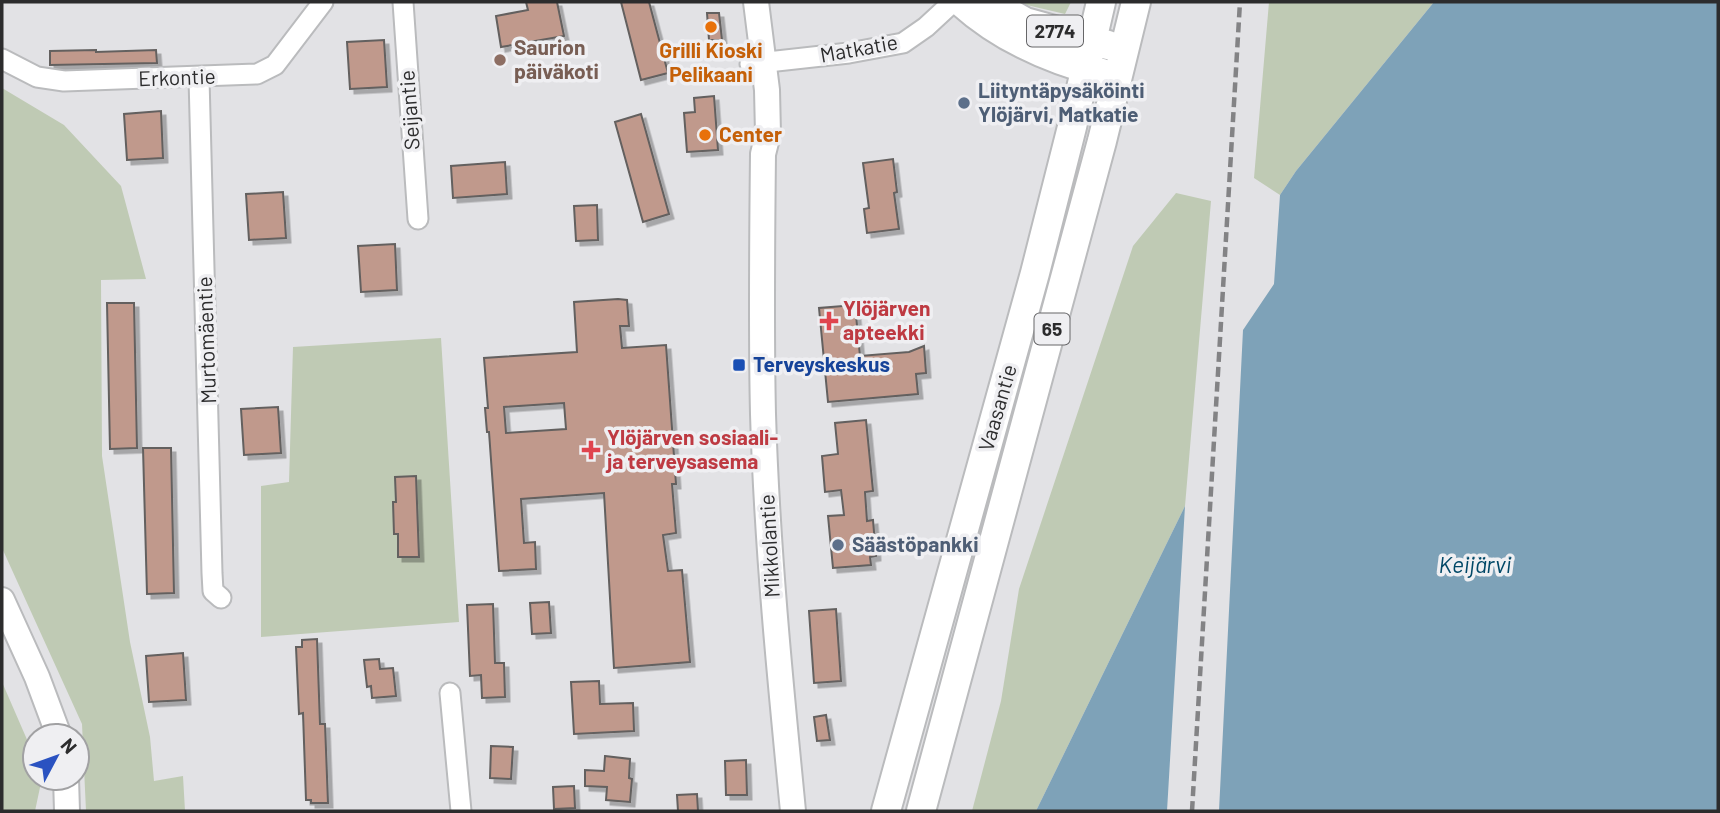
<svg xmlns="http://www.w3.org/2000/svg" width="1720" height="813" viewBox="0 0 1720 813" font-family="Barlow,sans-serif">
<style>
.green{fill:#bfcab4}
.water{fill:#7ea2b8}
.building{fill:#c0998c;stroke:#63605f;stroke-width:2;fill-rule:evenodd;filter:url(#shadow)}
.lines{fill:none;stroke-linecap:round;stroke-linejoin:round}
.minor-casing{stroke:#babbbd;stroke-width:23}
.major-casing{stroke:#babbbd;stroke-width:28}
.highway-casing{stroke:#babbbd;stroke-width:32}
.minor{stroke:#fff;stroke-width:19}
.major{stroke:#fff;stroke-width:24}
.highway{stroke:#fff;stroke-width:28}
.rail{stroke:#838385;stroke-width:4.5;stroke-dasharray:10 5;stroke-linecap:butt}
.food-dot{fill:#e8710a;stroke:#efeff2;stroke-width:2.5}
.education-dot{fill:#8d6e63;stroke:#efeff2;stroke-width:2.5}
.service-dot{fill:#5c6f8a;stroke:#efeff2;stroke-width:2.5}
.health-dot{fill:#e0444e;stroke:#efeff2;stroke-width:2.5}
.transit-dot{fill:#1a4fb4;stroke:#efeff2;stroke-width:2.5}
.labels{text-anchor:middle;stroke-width:7;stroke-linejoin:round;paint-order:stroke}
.shield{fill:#efeff2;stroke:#666668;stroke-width:2}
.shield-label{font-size:19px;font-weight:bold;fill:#2c2c2d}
.education-label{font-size:21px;font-weight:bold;fill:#785e54;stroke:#efeff2;text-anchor:start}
.street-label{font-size:21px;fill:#2c2c2d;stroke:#efeff2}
.food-label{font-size:21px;font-weight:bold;fill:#c56008;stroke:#efeff2}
.service-label{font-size:21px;font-weight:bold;fill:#4e5e75;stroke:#efeff2;text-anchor:start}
.health-label{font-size:21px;font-weight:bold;fill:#be3a42;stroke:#efeff2;text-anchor:start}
.transit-label{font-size:21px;font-weight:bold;fill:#164399;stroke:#efeff2;text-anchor:start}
.water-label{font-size:23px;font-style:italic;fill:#014867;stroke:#efeff2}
</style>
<defs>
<filter id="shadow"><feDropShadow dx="4.5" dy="4.5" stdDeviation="0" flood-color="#0004"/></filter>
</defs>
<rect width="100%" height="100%" fill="#e2e2e5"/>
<path class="green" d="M1014 2H1071L1065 14Z
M1269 2H1434L1296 171 1280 195 1254 178Z
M2 88 64 125 121 186 146 279 101 280 102 456 130 642 150 737 154 781 183 776 185 811H86L82 724 2 548Z
M1176 193 1211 201 1185 506 1036 811H972L1001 701 1019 589 1133 246Z
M441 338 459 622 261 637V486L289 482 293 347Z
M2 682 35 758V778H42L35 811H2Z"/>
<path class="water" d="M1434 2H1718V811H1219L1243 330 1274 284 1280 195 1296 171Z
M1185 506 1167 811H1036Z"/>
<path class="building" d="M526 2H557L564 36 501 47 496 16 528 10Z
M621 2H649L668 73 641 80Z
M707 13H719L722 40H709Z
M384 40 387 87 350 89 347 42Z
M96 50V52L156 50 157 63 50 65V51Z
M714 96 718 150 687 152 684 113 695 112 694 98Z
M161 111 163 158 127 160 124 114Z
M641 114 669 214 643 222 615 122Z
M893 159 897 192 894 193 899 229 867 233 864 209 869 208 863 163Z
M505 162 507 194 453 198 451 166Z
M283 192 286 238 249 240 246 194Z
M597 205 598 240 576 241 574 206Z
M395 244 397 290 361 292 358 246Z
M618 299 627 300 629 326H620L622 348 666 345 676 484H672L676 533 663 535 668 571 682 570 690 662 614 668 604 493 521 499 524 543 535 542 536 569 499 571 489 432H487L485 408H488L484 358 577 352 574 302ZM564 403 566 429 506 433 504 407Z
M107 303H134L137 448 110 449Z
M855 305 860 356 909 352 924 346 926 373 916 374 918 394 828 402 819 308Z
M278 407 281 453 244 455 241 409Z
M866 420 873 491 865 492 867 521 873 520 876 556 870 557 871 565 833 568 828 516 844 515 841 490 825 492 822 456 838 454 835 423Z
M143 448H171L174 593 147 594Z
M416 476 419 557H398V534H394L393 502H396L395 477Z
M549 602 551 633 532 634 530 603Z
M493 604 495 663H504L505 697 482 698 481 675 470 676 467 605Z
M836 609 841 681 814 683 809 611Z
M317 639 320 724H325L328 803H311V800H306L303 713 299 714 296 647H302V640Z
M183 653 186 700 149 702 146 656Z
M379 659 380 669 393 668 396 696 372 698 371 686 367 687 364 660Z
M599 681 600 704 633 703 634 731 574 734 571 682Z
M826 715 830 740 817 741 814 717Z
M491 746 513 747 511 779 490 778Z
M605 756 630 759 629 778 632 779 630 802 606 800 607 787 585 786V770L604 771Z
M746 760 747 795H726L725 761Z
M574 786 575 808 554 809 553 787Z
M697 794 698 811H678L677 795Z"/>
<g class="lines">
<g class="minor-casing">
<path id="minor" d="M403 2 418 219
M2 59 37 77 64 81 257 74 275 65 323 2
M750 64 849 53 903 43 926 27 953 2
M199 78 212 573 213 591 221 598
M450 693 461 811"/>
</g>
<g class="major-casing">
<path id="major" d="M756 2 767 90 768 134 763 154C762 241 761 328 763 414 767 547 780 679 793 811
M2 600 37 677 59 736
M66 778 67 811"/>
</g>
<g class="highway-casing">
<path id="highway" d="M961 2C1000 37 1051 60 1102 73
M990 2 1025 22 1108 45
M886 811 1035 273 1072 127 1101 2
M921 811 1102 141 1136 2"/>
</g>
<use href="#minor" class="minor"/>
<use href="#major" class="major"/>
<use href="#highway" class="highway"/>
<path class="rail" d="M1192 811 1240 2"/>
</g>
<g class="food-dot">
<circle cx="711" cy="27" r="7"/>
<circle cx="705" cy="135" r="7"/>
</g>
<circle class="education-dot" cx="500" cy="60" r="7"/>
<g class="service-dot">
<circle cx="964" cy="103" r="7"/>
<circle cx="838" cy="545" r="7"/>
</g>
<g class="health-dot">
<path d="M825.5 310.5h7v7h7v7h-7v7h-7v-7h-7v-7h7z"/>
<path d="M587.5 439.5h7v7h7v7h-7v7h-7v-7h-7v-7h7z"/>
</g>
<rect class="transit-dot" x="732" y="358" width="14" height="14" rx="3.5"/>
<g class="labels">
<g class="shield">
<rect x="1027" y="15.5" width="56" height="31" rx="5"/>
<rect x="1034.5" y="313.5" width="35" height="31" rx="5"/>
</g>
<g class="shield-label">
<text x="1055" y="38">2774</text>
<text x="1052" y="336">65</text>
</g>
<g class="education-label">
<text x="514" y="55">Saurion<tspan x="514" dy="24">päiväkoti</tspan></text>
</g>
<g class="street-label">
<text transform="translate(859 49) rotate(-10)" y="7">Matkatie</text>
<text transform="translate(177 78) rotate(-2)" y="7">Erkontie</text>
<text transform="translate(410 110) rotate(-94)" y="7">Seijantie</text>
<text transform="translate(207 340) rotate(-92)" y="7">Murtomäentie</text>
<text transform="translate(998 408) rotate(-74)" y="7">Vaasantie</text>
<text transform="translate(770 546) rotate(-93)" y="7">Mikkolantie</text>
</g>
<g class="food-label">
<text x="711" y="58">Grilli Kioski<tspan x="711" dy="24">Pelikaani</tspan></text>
<text x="719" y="142" text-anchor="start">Center</text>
</g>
<g class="service-label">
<text x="978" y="98">Liityntäpysäköinti<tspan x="978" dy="24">Ylöjärvi, Matkatie</tspan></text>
<text x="852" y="552">Säästöpankki</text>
</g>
<g class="health-label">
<text x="843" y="316">Ylöjärven<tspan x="843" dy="24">apteekki</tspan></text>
<text x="607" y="445">Ylöjärven sosiaali-<tspan x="607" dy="24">ja terveysasema</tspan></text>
</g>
<g class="transit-label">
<text x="753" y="372">Terveyskeskus</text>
</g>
<g class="water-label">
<text x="1475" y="573">Keijärvi</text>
</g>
</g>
<rect width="1720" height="813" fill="none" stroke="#2c2c2d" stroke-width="7"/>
<g transform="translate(56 757) rotate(49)"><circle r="33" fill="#efeff2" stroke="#a1a1a3" stroke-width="2"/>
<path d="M0-5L12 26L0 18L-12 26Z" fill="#2a52c1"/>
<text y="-10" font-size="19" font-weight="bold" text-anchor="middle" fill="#2c2c2d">N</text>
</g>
</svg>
